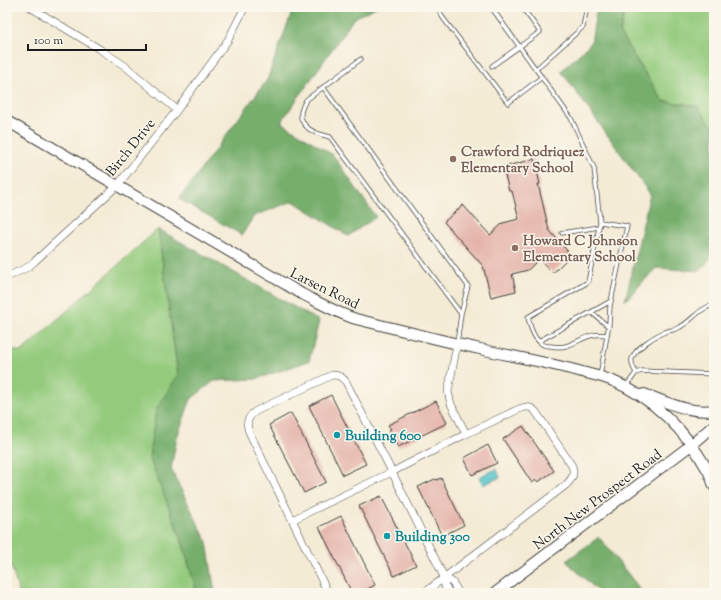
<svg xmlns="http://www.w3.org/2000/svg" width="721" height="600" viewBox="0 0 721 600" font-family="'Sorts Mill Goudy',serif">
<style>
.green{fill:#93ca7c;stroke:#58734c}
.forest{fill:#76ae6c;stroke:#496544}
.water{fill:#55c3c9;stroke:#387072}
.building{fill:#e4b2a9}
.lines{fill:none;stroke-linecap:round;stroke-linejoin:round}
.lane-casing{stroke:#3c3b38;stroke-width:5}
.street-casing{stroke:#3c3b38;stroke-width:8}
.secondary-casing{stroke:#3c3b38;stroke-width:12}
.lane{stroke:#fff;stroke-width:3.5}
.street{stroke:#fff;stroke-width:7}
.secondary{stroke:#fff;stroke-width:10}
.education-dot{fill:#8d6e63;stroke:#fbf7ec;stroke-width:1.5}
.culture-dot{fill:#0f9aa8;stroke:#fbf7ec;stroke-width:1.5}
.labels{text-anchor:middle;stroke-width:3;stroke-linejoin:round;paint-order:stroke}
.street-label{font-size:14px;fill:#1c1c1c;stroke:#fbf7ec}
.education-label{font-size:14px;font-weight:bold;fill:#785e54;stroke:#fbf7ec;text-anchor:start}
.culture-label{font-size:14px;font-weight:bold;fill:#0d838f;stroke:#fbf7ec;text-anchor:start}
</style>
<rect width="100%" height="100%" fill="#fbf7ec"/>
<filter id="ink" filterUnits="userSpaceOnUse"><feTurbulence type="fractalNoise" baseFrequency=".025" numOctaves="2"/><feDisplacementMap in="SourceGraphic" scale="8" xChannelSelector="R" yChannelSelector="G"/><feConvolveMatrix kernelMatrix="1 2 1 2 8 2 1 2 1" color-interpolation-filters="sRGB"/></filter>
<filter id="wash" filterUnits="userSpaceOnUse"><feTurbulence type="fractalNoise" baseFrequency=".012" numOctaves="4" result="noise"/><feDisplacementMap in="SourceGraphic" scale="16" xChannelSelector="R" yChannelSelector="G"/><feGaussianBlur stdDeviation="0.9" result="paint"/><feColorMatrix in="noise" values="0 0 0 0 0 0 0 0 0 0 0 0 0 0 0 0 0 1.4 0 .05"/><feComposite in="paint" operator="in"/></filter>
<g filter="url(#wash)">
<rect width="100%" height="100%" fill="#f4ebd5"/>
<path class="green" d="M625 7H714V129L697 106 663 101 620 34Z
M158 229 178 375 156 410 168 505 182 541 197 593H19L7 552V348L21 352Z"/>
<path class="forest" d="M317 7H376L354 18 281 122 333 155 376 217 348 236 293 201 254 216 242 235 179 199 267 80 293 9Z
M597 7H625L620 34 663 101 697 106 714 129V253L700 271 656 268 625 301 650 194 561 71 591 43Z
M158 229 319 321 309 361 256 379 214 381 191 399 177 437 171 469 207 542 215 593H197L182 541 149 457 156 410 178 375Z
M599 537 643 593H600L566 561Z"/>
<path class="water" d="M496 469 500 477 483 485 479 477Z"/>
<g id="blocks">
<path class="building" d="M534 159 540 184H538L549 230 571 255 553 273 539 259 528 270 512 274 516 291 491 297 483 266 444 222 463 205 490 235 503 223 519 219 512 191H509L503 167Z
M331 395 366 464 343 475 309 406Z
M436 401 447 423 398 447 389 430 391 429 388 425Z
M291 413 326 482 304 493 269 425Z
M523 426 554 471 538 482 536 480 532 483 503 439Z
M488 445 497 463 472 475 464 458Z
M441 478 464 525 442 536 418 487 435 479 436 480Z
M381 496 416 565 394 576 359 506Z
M341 516 375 585 360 593H352L319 527Z"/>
</g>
</g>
<g filter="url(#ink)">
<use href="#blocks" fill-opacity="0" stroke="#3c3b38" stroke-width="1"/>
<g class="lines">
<g class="lane-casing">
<path id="lane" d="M443 7 439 10 443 18 508 103 542 77
M491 7 571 118 594 168 600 222
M361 59 306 100 303 106 301 112V118L304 124 309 129 316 133 330 137 461 314 457 343
M492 66 540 32 522 7
M536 69 583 27 587 7
M323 87 468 286 461 314
M562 233 599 227
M591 312 609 327
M539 341 611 301
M636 373C634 369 631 364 632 359 634 349 656 335 665 332 670 330 676 330 680 327 692 321 700 307 714 305
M600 376 609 324 610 306 627 226 600 222 588 282 528 317C530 327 534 339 542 344 544 346 548 346 551 346 556 347 562 347 566 346 581 341 590 332 607 335
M626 386 636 373 642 371 714 374"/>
</g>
<g class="street-casing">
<path id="street" d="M30 7 101 50 125 66 177 110
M7 277 28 267 35 261 117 186 177 110 228 40 245 7
M457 344 448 392 451 404 466 434
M292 520 392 472 444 577 445 587 450 593
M444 577 452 582 459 593
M328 593 250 434C245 424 247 417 256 411L332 375C339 375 342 377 346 382L392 472 466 434 519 409C526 406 531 406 536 412L572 466C575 474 572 479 566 485L424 593"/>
</g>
<g class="secondary-casing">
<path id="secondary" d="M7 121 302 294C320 303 337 313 356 319 397 329 438 340 480 349 512 356 544 362 575 370 588 374 601 376 613 381 653 398 686 431 707 469 710 474 712 480 714 486
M644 394C667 402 689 414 714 410
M495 593 691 445 714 425"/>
</g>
<use href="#lane" class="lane"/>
<use href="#street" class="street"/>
<use href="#secondary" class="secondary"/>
</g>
</g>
<g class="education-dot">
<circle cx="453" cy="159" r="4"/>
<circle cx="515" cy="248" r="4"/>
</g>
<g class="culture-dot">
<circle cx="337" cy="435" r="4"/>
<circle cx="387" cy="536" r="4"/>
</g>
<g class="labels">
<g class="street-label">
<text transform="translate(130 147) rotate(-51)" y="5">Birch Drive</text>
<text transform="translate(325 288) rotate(26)" y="5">Larsen Road</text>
<text transform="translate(597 499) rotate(-37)" y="5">North New Prospect Road</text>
</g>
<g class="education-label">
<text x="461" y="156">Crawford Rodriquez<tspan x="461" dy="16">Elementary School</tspan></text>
<text x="523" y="245">Howard C Johnson<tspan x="523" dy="16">Elementary School</tspan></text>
</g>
<g class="culture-label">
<text x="345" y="440">Building 600</text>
<text x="395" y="541">Building 300</text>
</g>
</g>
<rect width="721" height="600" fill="none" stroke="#fbf7ec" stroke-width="24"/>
<path d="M28 44v6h118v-6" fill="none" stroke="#1c1c1c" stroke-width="2"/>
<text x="34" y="44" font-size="12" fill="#1c1c1c" stroke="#fbf7ec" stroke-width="3" paint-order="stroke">100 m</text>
</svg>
